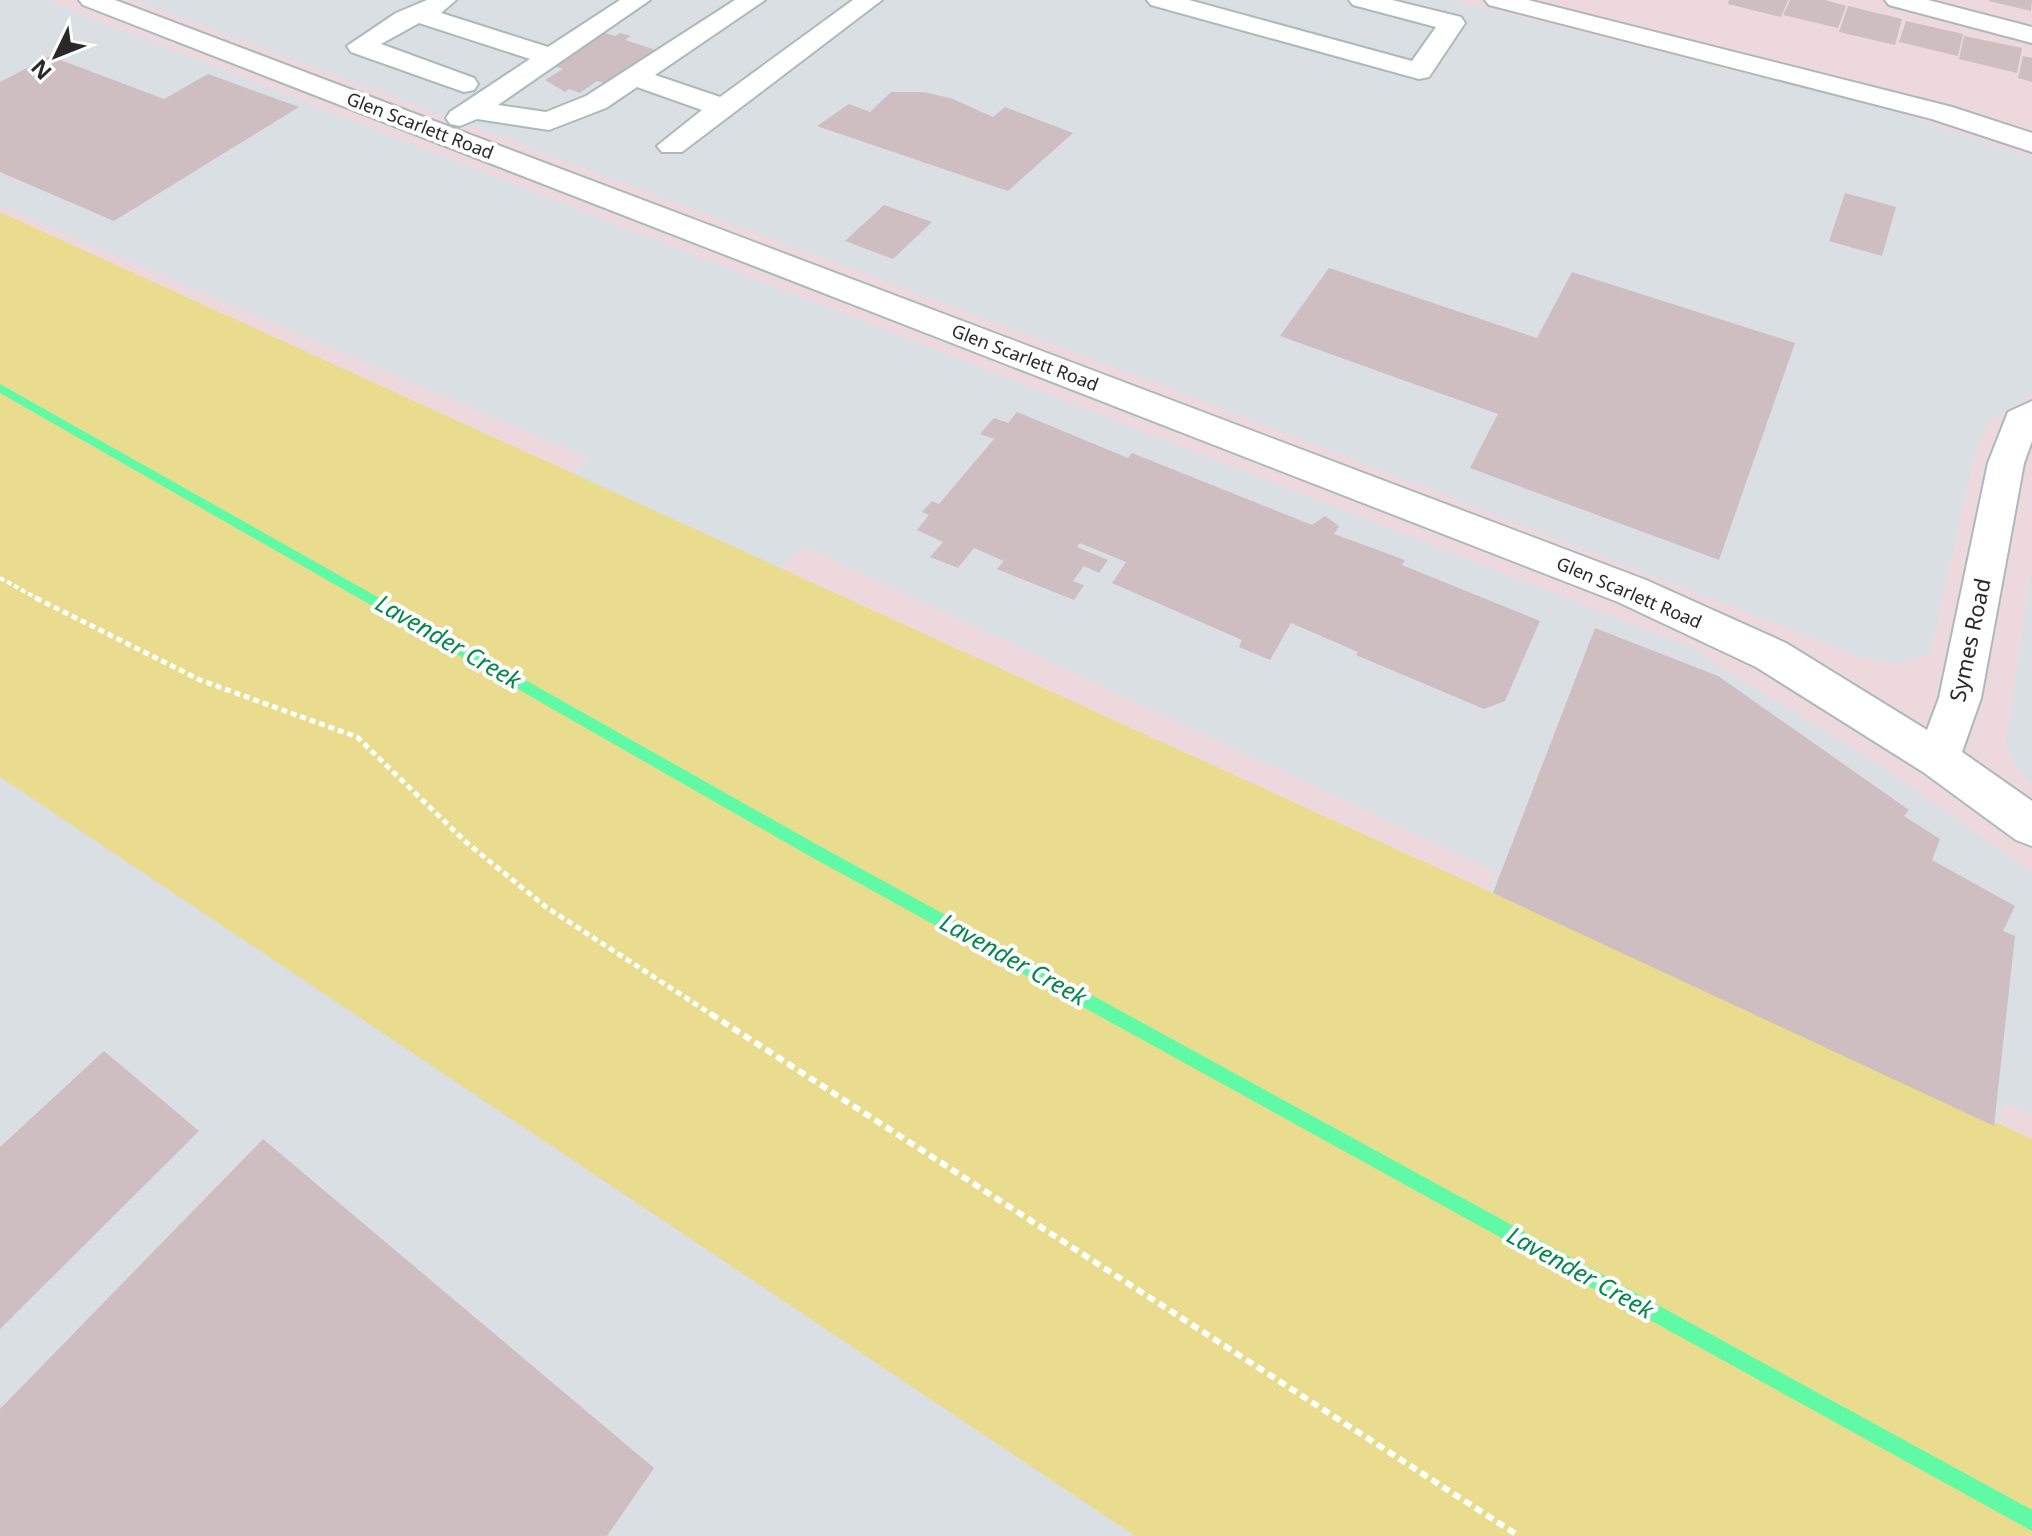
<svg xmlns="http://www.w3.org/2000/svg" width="2032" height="1536" viewBox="0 0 2032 1536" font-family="'Noto Sans',sans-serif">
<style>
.industrial{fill:#dadfe4}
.green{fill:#e9dc8f}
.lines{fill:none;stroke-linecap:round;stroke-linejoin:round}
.stream{fill:#60faa6;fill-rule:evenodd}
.building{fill:#cebec1}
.minor-casing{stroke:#aababa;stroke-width:4}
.path-far2{stroke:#fff;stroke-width:4;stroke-dasharray:5 3;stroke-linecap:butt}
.path-far1{stroke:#fff;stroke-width:5;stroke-dasharray:6 4;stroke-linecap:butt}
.path{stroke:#fff;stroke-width:6;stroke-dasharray:8 5;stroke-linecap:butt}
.minor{fill:#fff;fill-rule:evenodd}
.labels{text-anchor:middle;stroke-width:8;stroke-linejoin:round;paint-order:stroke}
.far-street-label{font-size:18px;fill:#292929;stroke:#fff}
.street-label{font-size:22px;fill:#292929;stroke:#fff}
.water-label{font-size:24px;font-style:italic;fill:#04874a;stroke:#fff}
</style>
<rect width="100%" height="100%" fill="#edd8dd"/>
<path class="industrial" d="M0 0H46L1697 649 1716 665 1860 751 2032 872V1115L2005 1103 1989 1153 1483 909 1495 871 804 546 768 578 565 480 589 458 0 206Z
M135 0H1451L1885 109 2032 158V394L1989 421 1975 453 1930 655 1895 664 1861 657 1159 384Z
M2032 566V785L2011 760 2006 742Z
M0 777 1135 1536H0Z"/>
<path class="green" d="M0 212 2032 1139V1536H1135L0 777Z"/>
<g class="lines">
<path class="stream" d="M0 384 816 844 2032 1510V1531L806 854 0 393Z"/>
</g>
<path class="building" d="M1729 0H1788L1781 17 1728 4Z
M1790 0H1825L1846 6 1838 28 1783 15Z
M1989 0H2032L2031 11 1989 1Z
M1848 6 1902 19 1895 45 1839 32Z
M1906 21 1963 34 1958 56 1899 42Z
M605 33 615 36 620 33 631 36 625 40 656 50 607 84 597 81 580 93 569 89 565 92 545 80 563 69 555 66Z
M1964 36 2022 48 2017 73 1959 59Z
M50 56 164 99 208 74 299 107 114 221 0 172V82Z
M2023 56 2032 58V82L2018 78Z
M891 92H924L953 99 993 117 1005 107 1073 133 1008 191 817 126 849 104 870 112Z
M1845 193 1896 207 1882 256 1829 241Z
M884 205 932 222 893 259 845 241Z
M1329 268 1537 338 1572 272 1795 343 1719 560 1470 468 1498 414 1280 336Z
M1017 412 1128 458 1132 453 1312 525 1325 516 1339 526 1334 534 1405 560 1402 565 1540 621 1505 701 1484 709 1356 655 1358 652 1291 623 1270 660 1239 647 1242 640 1112 583 1126 562 1080 543 1077 547 1108 560 1099 573 1084 566 1073 581 1084 585 1074 600 997 569 1004 561 974 548 958 568 930 557 943 542 917 530 929 515 922 512 932 501 939 504 994 439 980 434 994 418 1008 423Z
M1595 628 1718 676 1909 810 1904 816 1940 839 1932 860 2015 906 2003 931 2015 936 1994 1126 1493 893Z
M104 1051 199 1131 0 1329V1147Z
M263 1139 654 1468 607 1536H0V1409Z"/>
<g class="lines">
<g class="minor-casing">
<path id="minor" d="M79 0H115L1646 580 1786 643 1927 730 1939 698 1988 463 2008 412 2032 401V441L2024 463 1981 698 1962 752 2032 801V846L2016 840 1923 772 1756 667 1618 602 83 5Z
M427 0H456L441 13 548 47 620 0H650L498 105 546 112 586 96 735 0H765L655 75 720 97 853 0H882L682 152H662L657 146 702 110 637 87 606 108 549 130 477 119 460 126 450 124 446 118 450 112 530 59 419 23 381 44 474 78 478 84 474 90 464 92 351 52 347 46 396 13Z
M1147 0H1189L1412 61 1436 27 1353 5 1349 0H1392L1461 17 1465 23 1429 77 1419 79 1151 5Z
M1485 0H1528L1952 107 2032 133V152L1932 119 1489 5Z
M1885 0H1928L2032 27V43L1889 5Z"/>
</g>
<path class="path-far2" d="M0 578 40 600"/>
<path class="path-far1" d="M36 598 200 680 357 737 467 843 546 907 714 1016"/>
<path class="path" d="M711 1014 1519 1536"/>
<use href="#minor" class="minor"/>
</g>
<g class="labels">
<g class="far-street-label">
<text transform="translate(420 126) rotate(21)" y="6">Glen Scarlett Road</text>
<text transform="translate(1025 358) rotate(21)" y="6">Glen Scarlett Road</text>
<text transform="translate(1629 593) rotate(23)" y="6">Glen Scarlett Road</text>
</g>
<g class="street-label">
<text transform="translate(1970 640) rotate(-78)" y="8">Symes Road</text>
</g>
<g class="water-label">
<text transform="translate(448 642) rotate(30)" y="8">Lavender Creek</text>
<text transform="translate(1013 960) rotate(29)" y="8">Lavender Creek</text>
<text transform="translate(1580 1273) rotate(29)" y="8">Lavender Creek</text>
</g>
</g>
<g transform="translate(56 56) rotate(227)" stroke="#ffffff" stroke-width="6" paint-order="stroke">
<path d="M0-6L14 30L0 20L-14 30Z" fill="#292929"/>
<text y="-12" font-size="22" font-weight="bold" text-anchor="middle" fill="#292929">N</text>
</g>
</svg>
